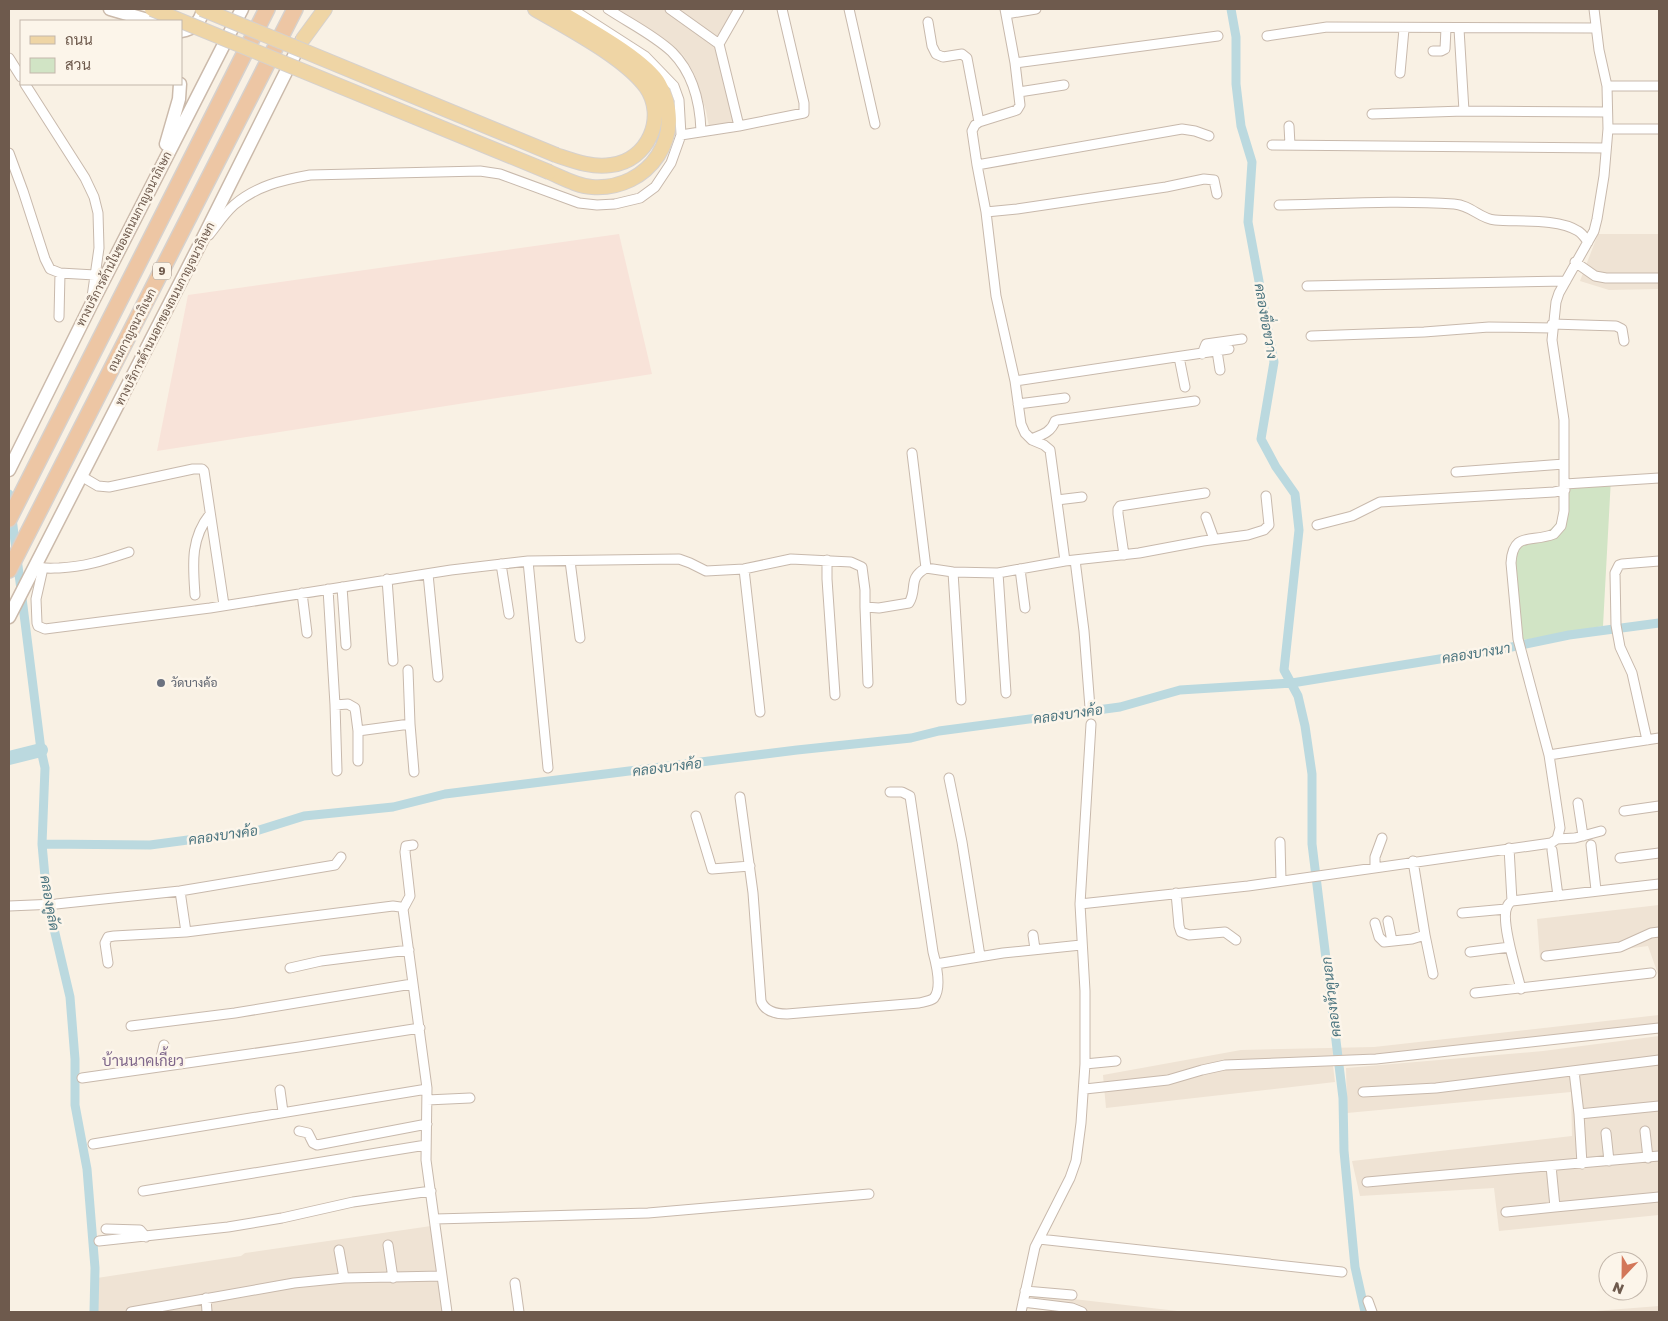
<svg xmlns="http://www.w3.org/2000/svg" width="1668" height="1321" viewBox="0 0 1668 1321" font-family="'Golos Text',Sarabun,sans-serif">
<style>
.residential{fill:#efe3d4}
.commercial{fill:#f8e3d9}
.green{fill:#d1e4c5}
.lines{fill:none;stroke-linecap:round;stroke-linejoin:round}
.canal{stroke:#bbd9df;stroke-width:9}
.river{stroke:#bbd9df;stroke-width:14}
.minor-casing{stroke:#c8b9ac;stroke-width:11}
.secondary-casing{stroke:#cbbaab;stroke-width:15}
.primary-casing{stroke:#d6d1cd;stroke-width:16}
.trunk-casing{stroke:#d6d1cd;stroke-width:18}
.minor{stroke:#fff;stroke-width:9}
.secondary{stroke:#fff;stroke-width:12}
.primary{stroke:#efd5a5;stroke-width:14}
.trunk{stroke:#edc6a4;stroke-width:15}
.primary-bridge-casing{stroke:#d6d1cd;stroke-width:16;stroke-linecap:butt}
.primary-bridge{stroke:#efd5a5;stroke-width:14}
.worship-dot{fill:#6b7280;stroke:#fcf5ea;stroke-width:2}
.labels{text-anchor:middle;stroke-width:5;stroke-linejoin:round;paint-order:stroke}
.shield{fill:#fcf5ea;stroke:#99887c;stroke-width:1}
.shield-label{font-size:11px;font-weight:bold;fill:#6e5a4d}
.street-label{font-size:12px;fill:#6e5a4d;stroke:#fcf5ea}
.worship-label{font-size:12px;fill:#5b616d;stroke:#fcf5ea;text-anchor:start}
.water-label{font-size:14px;font-style:italic;fill:#4a747f;stroke:#fcf5ea}
.quarter-label{font-size:15px;fill:#7e668a;stroke:#fcf5ea}
</style>
<rect width="100%" height="100%" fill="#f9f1e4"/>
<path class="residential" d="M618 9H742L723 43 742 128 710 132 706 111 694 73 683 55Z
M1598 234H1659V289L1609 290 1580 281Z
M1659 905V977L1648 946 1540 960 1537 919Z
M1659 1015V1033L1374 1064 1333 1066 1335 1082 1106 1108 1103 1075 1241 1050 1374 1047Z
M1659 1036V1215L1499 1231 1494 1188 1360 1196 1352 1161 1572 1136 1571 1092 1347 1113 1346 1068 1543 1051Z
M431 1226 442 1312H348L347 1311 315 1312H96L97 1278 241 1256 245 1253Z
M1028 1294 1082 1300 1186 1312H1058L1028 1308Z
M1659 1306V1312H1583Z"/>
<path class="commercial" d="M619 234 652 374 157 451 188 295Z"/>
<path class="green" d="M1611 478 1603 626 1518 641 1509 552C1518 526 1543 543 1556 523 1564 511 1562 494 1562 480Z"/>
<g class="lines">
<path class="canal" d="M1231 9 1236 37V84L1241 126 1252 162 1248 222 1274 362 1261 439 1276 467 1295 494 1299 530 1284 670 1298 696 1305 726 1312 774V844L1343 1098 1344 1151 1355 1267 1365 1312
M9 494 41 750 45 768 42 844 47 899 70 997 75 1059V1105L87 1169 95 1268 94 1312
M42 844 150 845 256 831 304 816 393 807 445 794 797 750 911 738 939 731 1120 707 1180 690 1292 683 1507 648 1569 635 1659 623"/>
<path class="river" d="M9 758 41 750"/>
<g class="minor-casing">
<path id="minor" d="M608 9C629 23 654 35 672 52 693 73 700 102 701 131
M670 9 719 44 739 126
M849 9 875 124
M1005 9 1015 63 1020 105 1017 110 979 122 975 125 972 131 977 165 986 212 996 296 1015 381 1021 424 1025 433 1032 440 1044 445 1050 450 1065 561
M1006 14 1036 9
M928 22 932 46 936 54 943 57 962 54 967 58 979 122
M1459 29 1464 111
M1267 36 1327 27 1595 28
M719 44 739 9
M1433 51H1441L1445 49 1446 28
M9 58 21 77
M1015 63 1218 36
M1400 73 1404 29
M25 84 85 178 94 197 98 213 99 248 92 297
M1607 86H1659
M1019 92 1064 85
M1372 114 1464 111 1607 112
M1289 126 1290 145
M1608 129H1659
M681 135 739 126 804 113V103L782 9
M1272 145 1605 148
M9 153 23 191 45 259 50 269 60 273 95 275
M977 165 1182 129 1195 131 1209 136
M1279 205C1337 204 1396 200 1454 204 1471 205 1480 219 1495 220 1518 222 1558 218 1578 231 1582 233 1585 238 1588 242
M986 212 1017 209 1166 187 1204 179 1214 180 1217 194
M209 235C217 225 224 214 234 205 256 186 282 180 310 175L480 171 500 174 579 203 597 205 615 204 640 198 655 187 671 163 681 135 679 100 674 86 645 56 572 9
M1575 262 1595 276 1606 278H1659
M1307 286 1566 281
M59 317 60 273
M1552 324 1616 326 1622 329 1624 341
M1311 336 1424 332 1489 327 1552 328
M1217 351 1220 370
M1202 354 1206 344 1242 339
M1179 357 1185 387
M1015 381 1229 349
M1018 404 1065 398
M1031 439C1041 435 1051 433 1055 421L1058 420 1195 401
M912 453 926 568
M1456 472 1564 464
M81 476 98 486 109 487 193 469H202L204 471 224 605
M1565 484 1659 478
M1057 500 1082 497
M1206 517 1214 539
M1317 525 1352 516 1380 502 1554 492 1565 490
M1124 555 1118 514V509L1120 506 1205 493
M827 560V579L835 695
M1075 560 1084 631 1090 708
M528 561 548 768
M570 561 580 638
M501 564 509 614
M40 567C46 569 53 568 59 568 85 567 105 560 129 552
M43 568 36 599 37 623 38 626 45 629 210 608 451 570 528 561 679 559 690 563 706 571 744 569 791 559 851 562 862 567 865 590V607L879 608 909 603C918 588 907 579 926 568L953 572 998 573 1065 561 1139 553 1203 541 1248 535 1264 530 1269 525 1266 496
M744 569 760 712
M1020 569 1025 608
M953 572 961 700
M998 573 1006 693
M428 574 438 677
M387 579 393 661
M342 587 346 645
M328 589 335 705 348 704 355 708 358 731V761
M302 593 307 633
M195 595C193 565 190 539 210 514
M865 607 868 683
M335 705 337 771
M410 724 414 772
M358 731 410 724 408 670
M1647 740 1632 673 1620 647 1616 625 1615 573 1619 565 1622 564 1659 561
M1549 755 1659 738
M949 778 962 842 980 956
M740 797 753 893 761 1001C765 1012 777 1014 787 1014L919 1003C923 1002 931 1001 934 998 942 988 936 963 933 952L910 796 902 792H890
M1578 803 1583 836
M1624 811 1659 806
M696 816 712 869 750 866
M1557 839 1560 828 1549 755 1518 639 1511 563C1513 531 1531 543 1554 534L1561 526 1564 511V420L1552 340 1556 302 1559 293 1594 231 1597 219 1604 176 1608 129 1607 86 1599 50 1594 9
M1280 842 1281 881
M413 845 406 846 405 852 410 896 403 909 427 1088 426 1160 447 1312
M1591 845 1596 890
M1509 848 1512 901
M1552 850 1558 896
M1620 858 1659 853
M1375 867V857L1382 838
M180 891 186 932
M1176 893 1179 926 1181 932 1189 935 1225 932 1236 940
M1080 904 1248 886 1551 843 1557 839 1575 838 1601 831
M9 906 56 904 180 891 335 865 341 857
M1462 913 1506 909
M1388 921 1392 941
M1375 923 1379 937 1384 942 1412 939 1425 935 1413 861
M1033 935 1035 949
M1425 935 1433 974
M1470 952 1510 947
M1546 956 1620 947 1651 933 1659 932
M108 963 105 943 108 937 114 936 186 932 393 906 400 907 403 909
M936 964 1003 953 1081 945
M290 968 321 961 409 950
M1521 989C1517 972 1500 921 1507 907 1508 904 1509 903 1512 901L1659 884
M1475 993 1651 973
M131 1026 235 1013 412 984
M1085 1064 1116 1061
M159 1067 164 1045
M1574 1071 1579 1114 1582 1164
M82 1078 299 1047 420 1028
M1085 1089 1168 1080 1202 1070 1225 1065 1376 1059 1659 1028
M280 1090 283 1112
M1363 1092 1436 1088 1659 1060
M427 1100 470 1098
M1579 1114 1659 1106
M299 1131 308 1133 313 1143 317 1145 427 1124
M1645 1131 1648 1158
M1606 1133 1609 1161
M93 1144 427 1089
M1551 1166 1555 1207 1659 1197
M1367 1182 1659 1156
M143 1191 426 1145
M1506 1212 1555 1207
M435 1219 648 1213 869 1194
M106 1229 140 1230 146 1237
M1039 1239 1342 1272
M99 1241 228 1227 282 1218 353 1202 431 1191
M388 1245 393 1278
M339 1250 344 1278
M515 1283 519 1312
M1025 1291 1072 1295
M206 1298 207 1312
M1368 1301 1372 1312
M1023 1302 1072 1308 1082 1312
M131 1312 294 1283 344 1278 442 1276
M1021 1312 1035 1247 1070 1178 1076 1161 1081 1123 1085 1064V991L1080 904 1091 724"/>
</g>
<g class="secondary-casing">
<path id="secondary" d="M110 9 151 21
M181 31C194 29 201 21 203 9
M166 144 179 99 180 84
M9 470 91 305 242 9
M9 617 198 248 302 40"/>
</g>
<g class="primary-casing">
<path id="primary" d="M535 9C567 28 624 57 646 87 667 117 648 161 611 165 592 168 574 161 556 155
M303 39 325 9
M549 172C563 178 577 186 592 187 649 191 688 134 659 84 645 59 581 25 555 9"/>
</g>
<g class="trunk-casing">
<path id="trunk" d="M9 519 267 9
M9 570 295 9"/>
</g>
<use href="#minor" class="minor"/>
<use href="#secondary" class="secondary"/>
<use href="#primary" class="primary"/>
<use href="#trunk" class="trunk"/>
<g class="primary-bridge-casing">
<path id="primary-bridge" d="M152 9 549 172
M202 9 556 155"/>
</g>
<use href="#primary-bridge" class="primary-bridge"/>
</g>
<circle class="worship-dot" cx="161" cy="683" r="5"/>
<g class="labels">
<rect class="shield" x="153" y="262.5" width="18" height="17" rx="4"/>
<g class="shield-label">
<text x="162" y="275">9</text>
</g>
<g class="street-label">
<text transform="translate(124 239) rotate(-63)" y="4">ทางบริการด้านในของถนนกาญจนาภิเษก</text>
<text transform="translate(165 314) rotate(-63)" y="4">ทางบริการด้านนอกของถนนกาญจนาภิเษก</text>
<text transform="translate(132 330) rotate(-63)" y="4">ถนนกาญจนาภิเษก</text>
</g>
<g class="worship-label">
<text x="171" y="687">วัดบางค้อ</text>
</g>
<g class="water-label">
<text transform="translate(1266 321) rotate(80)" y="5">คลองขื่อขวาง</text>
<text transform="translate(1476 653) rotate(-9)" y="5">คลองบางนา</text>
<text transform="translate(1068 714) rotate(-8)" y="5">คลองบางค้อ</text>
<text transform="translate(667 767) rotate(-7)" y="5">คลองบางค้อ</text>
<text transform="translate(223 835) rotate(-8)" y="5">คลองบางค้อ</text>
<text transform="translate(50 903) rotate(80)" y="5">คลองคูลัด</text>
<text transform="translate(1331 997) rotate(-97)" y="5">คลองหัวคูนอก</text>
</g>
<g class="quarter-label">
<text x="143" y="1066">บ้านนาคเกี้ยว</text>
</g>
</g>
<rect width="1668" height="1321" fill="none" stroke="#6e5a4d" stroke-width="20"/>
<rect x="20" y="20" width="162" height="65" fill="#fcf5ea" stroke="#c3b7ab"/>
<rect x="30" y="36" width="25" height="8" fill="#efd5a5" stroke="#c3b7ab"/>
<text x="65" y="45" font-size="15" fill="#6e5a4d">ถนน</text>
<rect x="30" y="58" width="25" height="15" fill="#d1e4c5" stroke="#c3b7ab"/>
<text x="65" y="70" font-size="15" fill="#6e5a4d">สวน</text>
<g transform="translate(1623 1276) rotate(202)"><circle r="24" fill="#fcf5ea" stroke="#c3b7ab"/>
<path d="M0-4L9 19L0 12L-9 19Z" fill="#d37759"/>
<text y="-8" font-size="14" font-weight="bold" text-anchor="middle" fill="#6e5a4d">N</text>
</g>
</svg>
